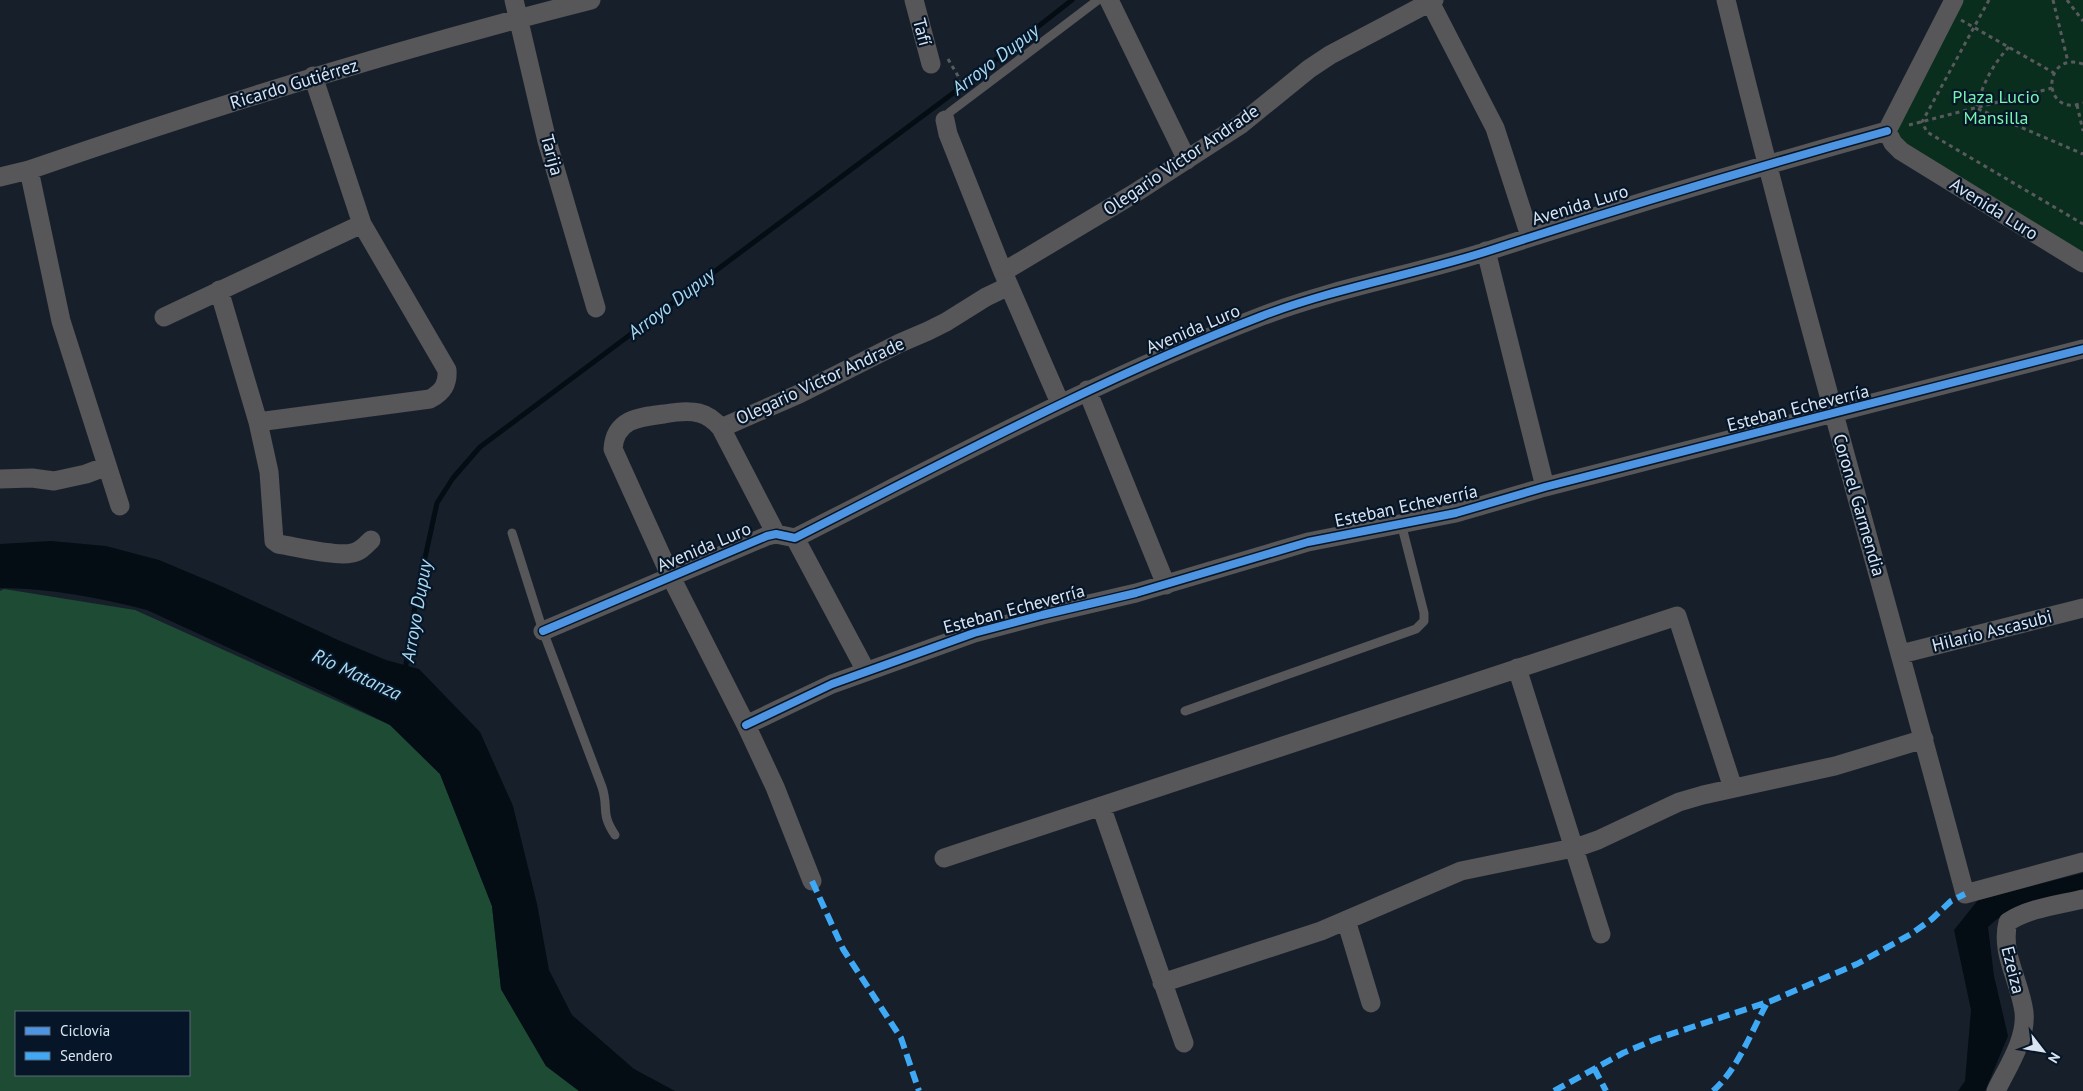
<svg xmlns="http://www.w3.org/2000/svg" width="2083" height="1091" viewBox="0 0 2083 1091" font-family="'PT Sans',sans-serif">
<style>
.green{fill:#0a2e1e}
.forest{fill:#1e4b34;fill-rule:evenodd}
.water{fill:#030d13}
.lines{fill:none;stroke-linecap:round;stroke-linejoin:round}
.stream{stroke:#030d13;stroke-width:5}
.path{stroke:#595a5d;stroke-width:3;stroke-dasharray:4 4;stroke-linecap:butt}
.service{stroke:#575658;stroke-width:9}
.minor{stroke:#575658;stroke-width:19}
.quiet{stroke:#3fa9f5;stroke-width:6;stroke-dasharray:12 6;stroke-linecap:butt}
.cycleway-casing{stroke:#061628;stroke-width:11}
.cycleway{stroke:#4d94e3;stroke-width:8}
.labels{text-anchor:middle;stroke-width:4.5;stroke-linejoin:round;paint-order:stroke}
.street-label{font-size:18px;fill:#d9e4f0;stroke:#061628}
.park-label{font-size:18px;fill:#78f6af;stroke:#061628}
.water-label{font-size:19px;font-style:italic;fill:#a8d9f0;stroke:#061628}
</style>
<rect width="100%" height="100%" fill="#17202a"/>
<path class="green" d="M1954 0H2083V263L1893 143 1895 115Z"/>
<path class="forest" d="M4 589 135 610 390 725 440 774 492 906 501 989 546 1066 579 1091H0V591ZM16 1012H189V1075H16Z"/>
<path class="water" d="M51 541 106 546 159 560 221 586 338 640 386 660 419 669 480 732 513 806 537 904 549 970 572 1015 634 1069 675 1091H579L546 1066 501 989 492 906 440 774 390 725 328 694 147 610C100 598 49 588 0 588V544Z
M2083 873V893L2003 914 1988 927 1994 976 2008 1036 1985 1091H1958L1965 1081 1971 1010 1954 930 1978 900Z"/>
<g class="lines">
<path class="stream" d="M405 671 416 599 437 503 453 478 480 447 952 94 1072 0"/>
<path class="path" d="M1989 0 1922 122 1927 132 2083 224
M2053 0 2068 62
M2067 0 2083 21
M1961 20 2054 73
M2009 47C1992 65 1983 84 1976 108L2083 154
M948 59 958 76 962 90
M2083 64C2042 50 2041 118 2083 103
M2077 105 2083 131
M1909 125 2052 88"/>
<path class="service" d="M945 120 950 112 1098 0
M512 533 543 631 602 787C609 808 600 813 615 835
M1185 711 1416 629 1424 621V613L1401 523"/>
<path class="minor" d="M514 0 547 141 596 308
M914 0 931 64
M1109 0 1187 160
M1429 0 1495 128 1530 236
M1726 0C1799 300 1886 596 1965 894L2083 862
M945 120 948 134 1003 272 1060 403
M1887 131 1893 143 1901 151 2083 263
M1887 131 1954 0
M29 170 61 321 120 506
M0 177 29 170C214 106 401 48 591 0
M1486 251 1545 487
M1003 272 1135 193 1209 145 1240 125 1309 69 1330 55 1434 0
M219 290 258 422 269 472 274 541 278 544C297 547 336 557 352 553 360 552 366 545 371 540
M164 317 362 224
M1087 390 1166 585
M258 422 430 399C443 392 448 384 447 370L362 224 313 76
M721 428 776 534
M0 479 32 478 54 481 86 474 107 466
M795 538 866 671
M543 631 767 536 776 534 795 538C949 460 1101 378 1262 316 1335 288 1413 275 1488 251 1620 208 1753 168 1887 131
M1901 654 2083 608
M1517 668 1601 934
M746 725 832 684 974 633 1042 615 1136 593 1308 542 1456 513 1545 487 2083 349
M1101 806 1184 1043
M944 858 1677 616 1733 788
M812 881 775 787 746 725 671 577 613 449C615 419 639 417 664 414 675 412 688 410 699 413 708 415 715 421 721 428L799 394 900 343 928 331 946 322 986 297 1009 286
M1346 920 1371 1003
M1162 983 1321 931 1461 871 1578 847 1598 840 1679 802 1703 795 1835 766 1924 739
M1996 1091C2007 1068 2027 1039 2024 1012 2020 981 2000 953 2008 922 2029 908 2058 905 2083 899"/>
<path class="quiet" d="M812 881 843 949 901 1038 919 1091
M1594 1068 1606 1091
M1554 1091 1623 1053 1656 1039 1771 1001 1857 964 1911 934 1932 919 1951 901 1965 894
M1713 1091C1738 1069 1751 1032 1767 1003"/>
<g class="cycleway-casing">
<path id="cycleway" d="M543 631 767 536 776 534 795 538C949 460 1101 378 1262 316 1335 288 1413 275 1488 251 1620 208 1753 168 1887 131
M746 725 832 684 974 633 1042 615 1136 593 1308 542 1456 513 1545 487 2083 349"/>
</g>
<use href="#cycleway" class="cycleway"/>
</g>
<g class="labels">
<g class="street-label">
<text transform="translate(922 32) rotate(75)" y="6">Tafí</text>
<text transform="translate(294 84) rotate(-17)" y="6">Ricardo Gutiérrez</text>
<text transform="translate(552 155) rotate(75)" y="6">Tarija</text>
<text transform="translate(1181 160) rotate(-34)" y="6">Olegario Victor Andrade</text>
<text transform="translate(1580 205) rotate(-17)" y="6">Avenida Luro</text>
<text transform="translate(1994 209) rotate(32)" y="6">Avenida Luro</text>
<text transform="translate(1193 329) rotate(-23)" y="6">Avenida Luro</text>
<text transform="translate(820 381) rotate(-25)" y="6">Olegario Victor Andrade</text>
<text transform="translate(1798 408) rotate(-14)" y="6">Esteban Echeverría</text>
<text transform="translate(1859 505) rotate(74)" y="6">Coronel Garmendia</text>
<text transform="translate(1406 506) rotate(-12)" y="6">Esteban Echeverría</text>
<text transform="translate(704 547) rotate(-23)" y="6">Avenida Luro</text>
<text transform="translate(1014 609) rotate(-15)" y="6">Esteban Echeverría</text>
<text transform="translate(1992 631) rotate(-14)" y="6">Hilario Ascasubi</text>
<text transform="translate(2013 970) rotate(76)" y="6">Ezeiza</text>
</g>
<g class="park-label">
<text x="1996" y="103">Plaza Lucio<tspan x="1996" dy="21">Mansilla</tspan></text>
</g>
<g class="water-label">
<text transform="translate(995 59) rotate(-37)" y="7">Arroyo Dupuy</text>
<text transform="translate(671 303) rotate(-37)" y="7">Arroyo Dupuy</text>
<text transform="translate(416 611) rotate(-80)" y="7">Arroyo Dupuy</text>
<text transform="translate(357 674) rotate(25)" y="7">Río Matanza</text>
</g>
</g>
<rect x="15" y="1011" width="175" height="65" fill="#061628" stroke="#5a6878"/>
<rect x="25" y="1027" width="25" height="8" fill="#4d94e3" stroke="#5a6878"/>
<text x="60" y="1036" font-size="15" fill="#d9e4f0">Ciclovía</text>
<rect x="25" y="1052" width="25" height="8" fill="#3fa9f5" stroke="#5a6878"/>
<text x="60" y="1061" font-size="15" fill="#d9e4f0">Sendero</text>
<g transform="translate(2043 1051) rotate(121)" stroke="#061628" stroke-width="4" paint-order="stroke">
<path d="M0-4L9 19L0 12L-9 19Z" fill="#d9e4f0"/>
<text y="-8" font-size="14" font-weight="bold" text-anchor="middle" fill="#d9e4f0">N</text>
</g>
</svg>
